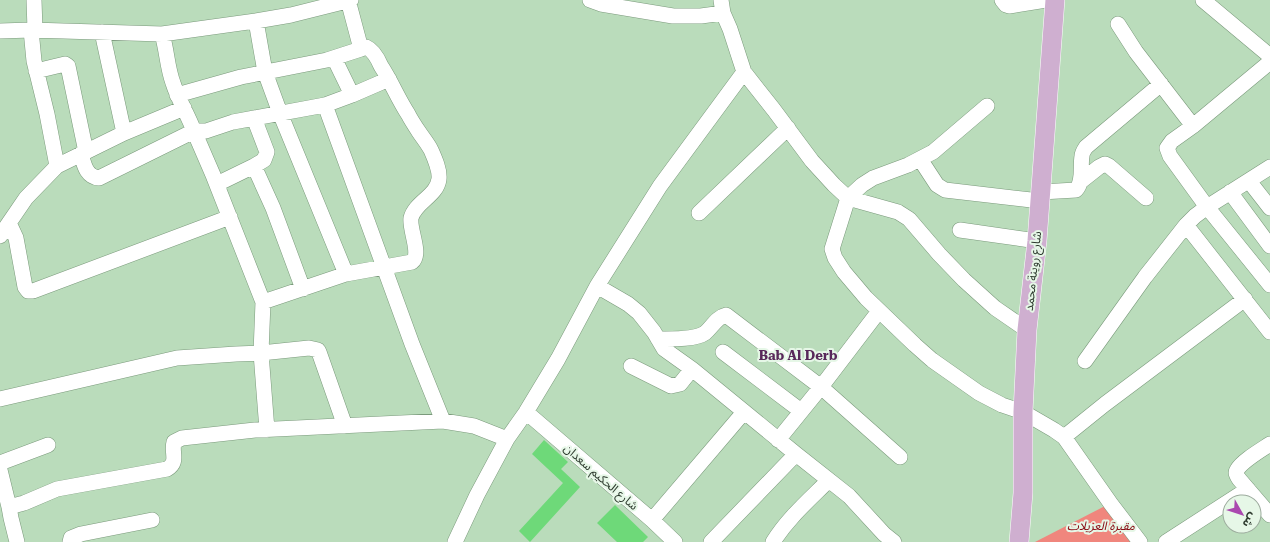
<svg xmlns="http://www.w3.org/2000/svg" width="1270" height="542" viewBox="0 0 1270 542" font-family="'Roboto Serif','Noto Sans Arabic',serif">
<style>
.green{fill:#f0867d}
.building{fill:#6ed979}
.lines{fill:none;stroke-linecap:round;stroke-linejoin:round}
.minor-casing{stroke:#7b9a7c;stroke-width:16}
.major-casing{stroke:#fff;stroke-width:20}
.minor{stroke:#fff;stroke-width:15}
.major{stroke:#cfafd0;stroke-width:19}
.labels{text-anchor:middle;stroke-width:4;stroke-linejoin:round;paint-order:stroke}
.street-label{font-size:12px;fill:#2d3a2e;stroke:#e6f7e7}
.park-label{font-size:12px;font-style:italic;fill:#890a13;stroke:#e6f7e7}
.neighbourhood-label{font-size:13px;font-weight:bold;fill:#58285a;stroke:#e6f7e7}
</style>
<rect width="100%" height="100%" fill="#badcbb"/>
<path class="green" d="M1105 506 1131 542H1035Z"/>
<path class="building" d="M544 440 568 462 561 469 580 487 530 542 519 531 563 483 532 454Z
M615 505 648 537 643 542H617L597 523Z"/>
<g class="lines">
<g class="minor-casing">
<path id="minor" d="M34 0 35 30
M590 0 601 4 673 16H701L723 13
M721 0 723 13 730 29 744 72 774 110 812 161 834 185 848 198 898 212 909 219 939 254 964 280 995 308 1027 330
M1002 0 1006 5 1009 6 1046 0
M1203 0 1270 56
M256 21 265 72 280 113 346 274
M1118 24 1136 52 1193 126
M31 30 34 61 47 114 57 166
M0 31 31 30 162 34 256 21 291 15 351 0
M102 32 124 133
M162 34C167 50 167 67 173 83 178 99 188 115 194 131H206L233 122 325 105 352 95 389 79
M334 58 352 95
M1270 62 1193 126 1172 141 1167 148 1170 156 1207 207 1270 285
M36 71 65 64 68 66 86 152
M177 95 241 77 327 60 361 49 348 0
M325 105 412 344 443 421
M987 106 933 152 908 165 873 178 862 185 848 198 832 249 835 258 844 272 866 298 915 345 932 360 979 393 1002 405 1023 412 1054 430 1064 437 1111 504 1140 542
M254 118 267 152 264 160 254 166 273 208 303 289
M81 154C84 164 86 177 99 178L194 131 213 175 263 302 261 353 267 430
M920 159 937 185 945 190 1040 201
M1249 181 1270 208
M1080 182 1099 167 1105 164 1109 166 1146 198
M217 184 254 166
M1041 192 1076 190C1084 181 1080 167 1082 156 1082 153 1084 150 1086 147L1161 84
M1230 192 1270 246
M699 213 788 128
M9 223 16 238 25 287 28 291H33L230 217
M1186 225 1270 332
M960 230 1037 241
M0 236 26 198 57 166 124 133 184 108
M597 286 628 304 639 313 654 332 664 349 692 369
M263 302 346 274 412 262C422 254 409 230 411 218 415 202 437 196 439 179 440 170 435 159 431 150 428 144 423 138 419 132 415 126 411 120 408 114 398 99 391 81 381 66 378 59 373 50 366 47L361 49
M658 339C670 339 695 340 705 333 712 327 717 317 726 315L821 387 900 457
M723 352 801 411
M1085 361 1145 277 1186 225 1195 216 1207 207 1270 167
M631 366 671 386 680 384 692 369 796 454 849 496 884 534 894 542
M0 399 177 358 236 354 261 353 309 348 318 350 319 352 345 426
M526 412 652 520 675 542
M1064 437 1105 404 1245 299
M778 440 821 387 879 311
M0 463 48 445
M0 470 9 507
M1270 515 1239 479C1237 476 1235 473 1237 470 1242 461 1261 450 1270 444
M652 520 744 412
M17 542 11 518 9 507 24 503 57 489 167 469C179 462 171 453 174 442L182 438 255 430 443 421 474 426 507 439
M70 542 71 538 81 534 152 520
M455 542 477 495 507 439 526 412 558 359 597 286 660 186 744 72
M711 542 796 454
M773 542C788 518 809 500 829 480
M1166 542 1248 489"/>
</g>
<g class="major-casing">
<path id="major" d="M1019 542 1023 493V412L1027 330 1037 241 1055 0"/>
</g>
<use href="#minor" class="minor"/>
<use href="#major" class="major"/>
</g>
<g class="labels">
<g class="street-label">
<text transform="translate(1033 271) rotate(-84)" y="4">شارع روينة محمد</text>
<text transform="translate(601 477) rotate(41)" y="4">شارع الحكيم سعدان</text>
</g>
<g class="park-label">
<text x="1101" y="530">مقبرة العزيلات</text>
</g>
<g class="neighbourhood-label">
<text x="798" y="360">Bab Al Derb</text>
</g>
</g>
<g transform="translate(1242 514) rotate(129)"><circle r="19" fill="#e6f7e7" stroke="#9cab9d"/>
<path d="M0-3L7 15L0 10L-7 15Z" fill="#aa48af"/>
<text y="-6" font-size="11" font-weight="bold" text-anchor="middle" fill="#2d3a2e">ش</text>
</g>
</svg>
